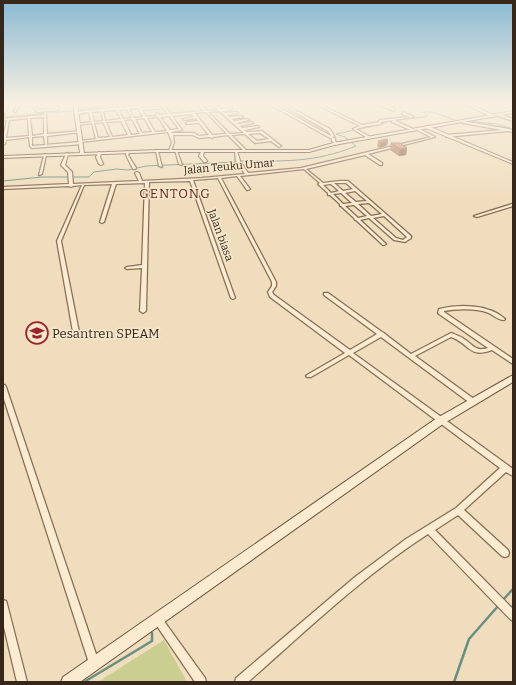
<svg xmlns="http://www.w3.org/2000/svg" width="516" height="685" viewBox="0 0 516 685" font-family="Bitter,serif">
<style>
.green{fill:#cbce91}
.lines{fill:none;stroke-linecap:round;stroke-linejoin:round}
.stream-far1{stroke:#688f82;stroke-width:1}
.stream{stroke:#688f82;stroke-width:2.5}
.minor-casing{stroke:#886d56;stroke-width:2.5}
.tertiary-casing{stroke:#886d56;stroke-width:2}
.secondary-casing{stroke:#6a4e39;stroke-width:2}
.minor{fill:#faebd1;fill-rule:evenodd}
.tertiary{fill:#faebd1;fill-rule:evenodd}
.secondary{fill:#faebd1;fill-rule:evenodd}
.wall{fill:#b37e61}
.shaded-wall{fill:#92664f}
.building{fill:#d09271;stroke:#92664f}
.labels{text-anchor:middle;stroke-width:3;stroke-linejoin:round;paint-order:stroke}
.far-street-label{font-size:11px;fill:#37271b;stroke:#f7e8cd}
.far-quarter-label{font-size:13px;letter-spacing:1px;fill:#662318;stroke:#f7e8cd}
.poi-label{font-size:13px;fill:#37271b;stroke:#f7e8cd;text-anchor:start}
</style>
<rect width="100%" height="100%" fill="#f0ddbd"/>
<path class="green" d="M190 104 198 112 180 114 177 111H169L165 106Z
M164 640 187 682H98Z"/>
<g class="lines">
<path class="stream-far1" d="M143 103 165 105 202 103
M3 117 82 110 105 106 117 107 139 103
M395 120 426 117 427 115 423 112H433L457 121
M467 121 496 124 513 129
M239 161C284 161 314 163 356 146L345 137 336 134 383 124 384 121
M3 181 42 177H89L94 172 116 169 128 170 146 166 236 162"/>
<path class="stream" d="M502 601 513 589
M84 682 152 641V633
M454 682 469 639 499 605"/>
<g class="minor-casing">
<path id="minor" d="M7 103H9L4 115 3 116V112Z
M18 103H20L16 112H14Z
M28 103H30V106H28Z
M36 103H38L36 108 39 110 56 109 57 103H59L58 110 37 112 34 108Z
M107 103H120L75 108 74 107Z
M267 103H271L331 136V135L328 131 279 103H282L330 129 334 136 332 137 335 138V141L338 144 336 145 332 141V139Z
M313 103H317L362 125 379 122V121L380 120 410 117 402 114 403 112 414 117 381 122V124L363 127 356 129 370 137 369 139 353 129 360 126Z
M376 103H380L385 106 393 105 391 104V103L403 104 396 105 388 107 395 109 394 111 384 107Z
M138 104 147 103 140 105 141 108 165 107 171 114 204 111 199 106 198 104V103L201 105 211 103H223L215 105 221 109 232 108 231 110 222 111 225 113 237 112 238 113 227 115 230 117 242 116 243 117 231 119 234 121 248 119 249 120 236 123 238 124 252 122 253 123 239 126 242 128 258 126 259 127 244 130 247 132 262 131 281 146 279 147 271 141 255 143 245 134 231 135 246 150V151L245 152 228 135 213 137 212 138 210 137 199 138 193 135H173L174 142 171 151 170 152 169 151 172 142 168 132 81 142 80 141 96 139 92 123 78 125 77 124 91 122 89 112 76 114 75 112 90 110 138 106ZM213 105 218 110 207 111 203 106ZM138 108 143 117 134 118 129 109ZM163 108 168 114 159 115 157 113 156 114 157 116 146 117 142 110ZM127 109 132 118 123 119 119 110ZM116 110 121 119 105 121 103 111ZM101 111 103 121 94 122 92 112ZM219 111 244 133 230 134 208 112ZM206 112 227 134 212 135 195 113ZM192 114 194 117 183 119 184 120 196 118 198 121 187 122 186 124 199 123 209 135 199 136 194 133H172L171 132 182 130 172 116ZM169 116 179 129 170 130 160 117ZM158 117 167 131 155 132 147 118ZM144 118 152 132 142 133 135 119ZM132 119 140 134 131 135 124 120ZM121 121 128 135 112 137 106 122ZM103 122 110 137 98 138 94 123ZM260 133 269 139 257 141 248 134Z
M45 112 46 113 47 134 80 131 81 132 47 136V144L46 145 45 144 44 136 32 137V146L81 142 82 144 32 148 30 146 29 137 6 140 5 144 3 145V138L7 120 3 121V119L44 115V113ZM44 117V134L32 136 30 118ZM28 118 29 136 6 138 9 120Z
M499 114 513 119V121L498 116Z
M392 120H394L415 130 413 131 392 122Z
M462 121 509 129 513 130V132L508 131 446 137 447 135 502 130 463 123Z
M418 128 435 137 368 154 382 163V165H380L365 155 306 169 323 183 340 181H348L411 236V238L405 242 394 240 369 218 360 220 386 244 384 245H383L356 220H355L354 218 341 206H340V204L330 195H328V193L318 184 320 183 304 169 240 176 250 189 248 190H247L237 176 221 178 276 282V286L272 292 274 295 350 350 377 334 324 295V293H328L382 332 384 333 385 334 411 354 451 333C456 335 460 336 464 339 473 345 476 352 488 348L439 314 438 313 439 309C459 304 489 304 505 319L504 320C497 320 493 314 486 312 475 308 455 309 444 311V312L513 359V364L492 350C469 359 469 343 451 337L415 356 474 399 475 401 474 403H470L381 337 353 353 513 469V476L506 472 464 510 508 550 509 553 508 556 505 557 502 556 458 515 435 530 513 609V621L510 619 428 534C363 576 306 631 248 682H235L236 678 355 577 406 539 456 508 500 468 349 355 311 377H307L306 376 307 375 345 353 270 297 268 292 272 286V282L218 178 193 180 235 298 233 299 231 298 190 181 149 182 146 311 143 313 140 311 142 268 127 269 125 268 127 267 142 265 145 183 116 184 104 222 102 223 100 222 112 184 84 185 61 241 79 332 76 334 73 332 57 241 82 185 73 186 71 187 69 186 3 189V187L69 184 68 172 61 165 66 154 67 153 68 154 65 165 72 172 73 184 139 181 135 173 137 172 139 173 142 181 202 178 245 174 236 161 235 151 236 150 237 151 240 161 248 173 301 168 431 137 417 130ZM334 183H346L353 189 343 191ZM330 184H331L339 191 331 193 323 185ZM355 191 367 201 356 202 345 193ZM341 193 352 203 343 204 333 194ZM369 203 382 214 371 216 358 204ZM354 205 367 216 358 218 345 206ZM384 216 407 237 403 240 396 238 373 218Z
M156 150 158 151 162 167 159 166Z
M175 150 177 151 182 165 179 164Z
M202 150 204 151 203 156 207 161 206 162H204L199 156Z
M127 151 129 152 128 155 136 168 135 169H133L126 155Z
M99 152 101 153 100 157 103 164 101 165 99 164 96 157Z
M45 154 46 155 42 174 39 175 44 155Z
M512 204H513V206L477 217 474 216Z
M3 385H5L6 387 99 663 97 666 94 668 91 666 89 663 3 396Z
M3 600 6 601 7 604 27 682H17L3 623Z
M158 615 161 617 205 678 206 682H195L155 623 153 620 155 617Z"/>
</g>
<g class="tertiary-casing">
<path id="tertiary" d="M466 103 494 115 495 116 492 117 462 103Z
M426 126H428L513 162V164L426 128Z"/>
</g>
<g class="secondary-casing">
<path id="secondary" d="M73 103H77L84 153 157 150H309L333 143 513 111V113L334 145 309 152H157L3 158V156L80 153Z
M513 375V382L443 424 80 682H61L63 677 437 418Z"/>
</g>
<use href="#minor" class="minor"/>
<use href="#tertiary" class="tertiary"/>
<use href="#secondary" class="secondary"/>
</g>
<path class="wall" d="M388 140 387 145 380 148 377 147 378 141Z
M391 143 407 148 406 155 399 156 390 150Z"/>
<path class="shaded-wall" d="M388 140 387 145 380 148V143Z
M407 148 406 155 399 156 400 149Z
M3 337 4 339 3 350Z"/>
<path class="building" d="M386 139 388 140 380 143 378 141Z
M391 143H400L407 148 400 149Z"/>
<linearGradient id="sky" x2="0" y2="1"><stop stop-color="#8bb9d4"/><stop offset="0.52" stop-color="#f8f0e1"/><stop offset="1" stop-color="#f8f0e1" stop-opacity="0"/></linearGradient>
<rect width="516" height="199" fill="url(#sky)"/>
<defs>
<g id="school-ring" transform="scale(1.15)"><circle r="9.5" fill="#f7e8cd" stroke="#9a232d" stroke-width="1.5"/><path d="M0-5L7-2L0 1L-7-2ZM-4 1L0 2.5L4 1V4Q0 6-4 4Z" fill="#9a232d"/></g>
</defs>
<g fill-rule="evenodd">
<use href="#school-ring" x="37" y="333"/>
</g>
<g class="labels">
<g class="far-street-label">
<text transform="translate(229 166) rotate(-5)" y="4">Jalan Teuku Umar</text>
<text transform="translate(221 235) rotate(70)" y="4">Jalan biasa</text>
</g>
<g class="far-quarter-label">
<text x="175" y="198">GENTONG</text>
</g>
<g class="poi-label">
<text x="52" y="338">Pesantren SPEAM</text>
</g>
</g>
<rect width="516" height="685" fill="none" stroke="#37271b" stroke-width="8"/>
</svg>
